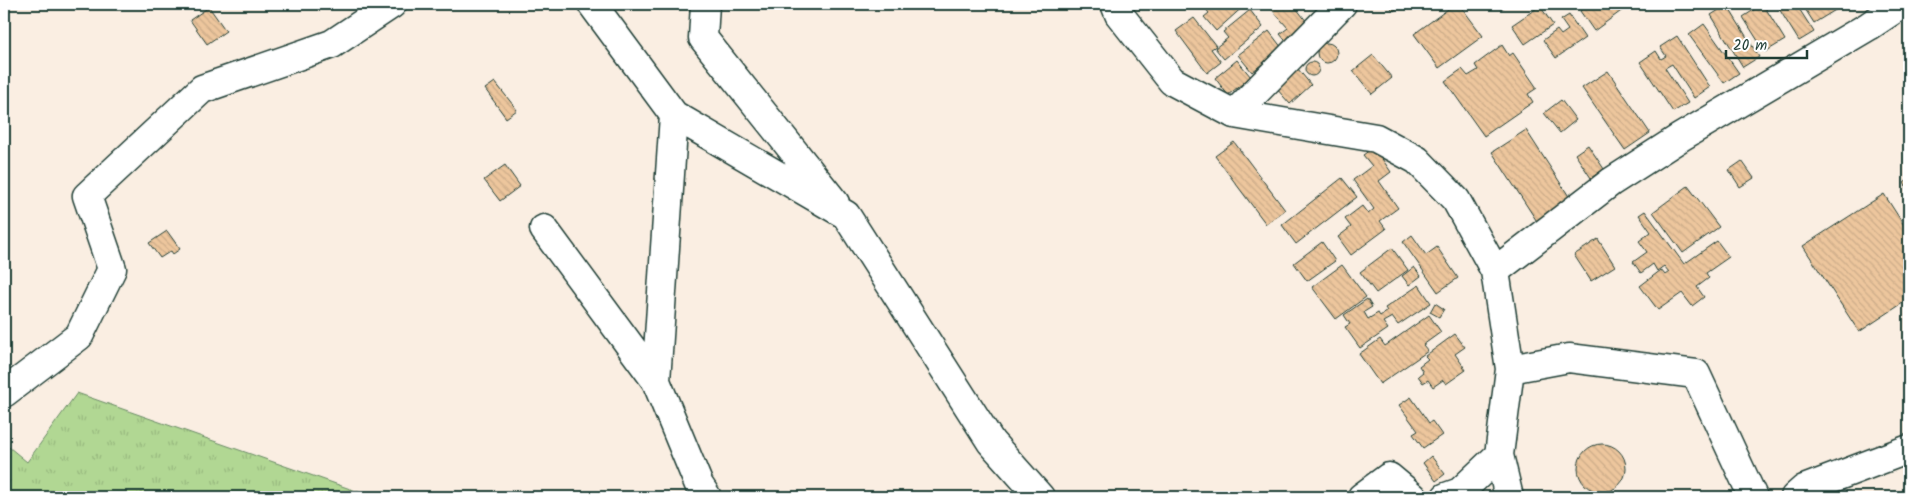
<svg xmlns="http://www.w3.org/2000/svg" width="1913" height="501" viewBox="0 0 1913 501" font-family="Kalam,sans-serif">
<style>
.grass{fill:url(#grass-tufts);stroke:#688a64}
.building{fill:url(#building-back-hatch);stroke:#1f3d34}
.lines{fill:none;stroke-linecap:round;stroke-linejoin:round}
.minor-casing{stroke:#1f3d34;stroke-width:31}
.minor{stroke:#fff;stroke-width:28}
</style>
<defs>
<pattern id="grass-tufts" width="24" height="20" patternUnits="userSpaceOnUse" patternTransform="scale(1.25)"><rect width="24" height="20" fill="#b1d793"/><path d="M3 7l-1-3M5 7V3M7 7l1-3M15 17l-1-3M17 17v-4M19 17l1-3" fill="none" stroke="#98b97f"/></pattern>
<pattern id="building-back-hatch" width="6" height="6" patternUnits="userSpaceOnUse" patternTransform="scale(1.25)"><rect width="6" height="6" fill="#edc69d"/><path d="M-1 5l2 2M0 0l6 6M5-1l2 2" fill="none" stroke="#cbab88"/></pattern>
</defs>
<rect width="100%" height="100%" fill="#faeee2"/>
<filter id="ink" filterUnits="userSpaceOnUse"><feTurbulence type="fractalNoise" baseFrequency=".02" numOctaves="2"/><feDisplacementMap in="SourceGraphic" scale="10" xChannelSelector="R" yChannelSelector="G"/><feConvolveMatrix kernelMatrix="1 2 1 2 8 2 1 2 1" color-interpolation-filters="sRGB"/></filter>
<g filter="url(#ink)">
<path class="grass" d="M77 393 373 497H4V443L27 462Z"/>
<path class="building" d="M1148 4H1159L1152 9Z
M1210 4H1246L1216 31 1204 17 1209 13 1205 8Z
M1267 4H1293L1307 22 1294 33 1298 37 1289 45 1280 34 1288 28Z
M1387 4H1402L1394 11Z
M1455 4H1459L1483 36 1439 68 1414 34Z
M1498 4H1508L1501 9Z
M1589 4H1609L1611 7 1616 4H1627L1628 6 1594 31 1580 11Z
M1763 4 1785 40 1765 52 1743 17Z
M1776 4H1796L1814 32 1799 41Z
M1802 4H1834L1837 9 1814 23Z
M1836 4H1847L1839 9Z
M1727 5 1759 57 1743 67 1711 15Z
M1540 6 1553 25 1525 44 1512 25Z
M209 7 226 31 207 44 190 20Z
M1250 10 1263 27 1224 59 1215 48 1228 38 1223 32Z
M1569 15 1585 38 1556 58 1543 40 1557 30 1561 35 1568 30 1561 20Z
M1194 18 1216 46 1211 49 1221 62 1207 73 1176 31Z
M1704 24 1739 73 1724 83 1689 35Z
M1269 31 1282 48 1252 72 1238 55Z
M1677 36 1710 87 1694 98 1672 64 1665 68 1688 103 1673 112 1640 62 1656 51 1661 59 1666 56 1660 47Z
M1317 53a10 10 0 1 1 20 0a10 10 0 1 1-20 0Z
M1502 45 1509 56 1513 53 1537 88 1528 94 1533 102 1484 136 1445 81 1462 69 1468 76 1478 70 1475 65Z
M1373 55 1392 78 1372 94 1353 71Z
M1237 60 1251 77 1228 95 1215 78Z
M1305 69a7 7 0 1 1 14 0a7 7 0 1 1-14 0Z
M1298 69 1311 85 1290 104 1276 88Z
M1608 71 1650 133 1625 150 1582 88Z
M495 82 517 110 506 118 485 89Z
M1561 100 1576 120 1560 133 1544 113Z
M1526 130 1572 201 1538 223 1492 152Z
M1234 142 1285 210 1266 224 1215 156Z
M1588 145 1604 169 1591 178 1575 154Z
M1374 147 1391 172 1379 181 1398 208 1380 221 1386 229 1351 255 1338 237 1351 227 1345 219 1362 206 1368 214 1374 209 1353 180 1372 166 1363 155Z
M1742 161 1754 178 1740 187 1729 170Z
M505 165 520 186 500 201 484 180Z
M1342 178 1357 197 1296 244 1282 225Z
M1909 179V191L1904 183Z
M1688 186 1719 227 1683 253 1653 212Z
M1884 194 1909 233V299L1859 332 1803 246Z
M1645 211 1684 264 1717 241 1729 257 1706 273 1709 278 1697 287 1704 297 1692 306 1682 293 1658 310 1640 286 1661 270 1665 275 1669 272 1664 266 1657 271 1653 264 1641 273 1633 262 1647 252 1639 241 1651 232 1639 215Z
M167 231 180 249 173 254 171 251 160 258 149 243Z
M1412 235 1426 255 1437 247 1458 278 1438 292 1403 242Z
M1598 239 1615 266 1591 281 1574 255Z
M1322 242 1335 261 1307 281 1294 263Z
M1392 248 1408 270 1376 293 1360 272Z
M1342 265 1366 297 1336 319 1312 287Z
M1414 267 1421 276 1409 285 1402 276Z
M1419 285 1431 303 1398 325 1392 317 1383 322 1388 329 1360 348 1345 327 1350 324 1344 315 1367 299 1372 307 1364 312 1368 319 1378 313 1380 316 1387 311 1385 308Z
M1435 303 1444 309 1439 317 1430 312Z
M1429 315 1441 332 1423 345 1428 351 1380 384 1359 354 1380 339 1385 346Z
M1455 334 1465 347 1455 354 1466 370 1446 384 1443 380 1433 387 1428 380 1423 383 1418 376 1423 372 1419 366 1428 359 1425 356Z
M1411 397 1429 423 1432 421 1442 435 1423 448 1413 434 1418 431 1399 405Z
M1578 468a24 24 0 1 1 48 0a24 24 0 1 1-48 0Z
M1431 456 1445 474 1436 481 1423 463Z"/>
<g class="lines">
<g class="minor-casing">
<path id="minor" d="M592 4 674 115 656 381
M705 4 703 38 835 203
M1115 4 1119 14 1172 81 1234 114 1376 138 1417 160 1456 200 1495 271 1510 369 1499 455 1509 497
M1234 114 1342 4
M674 115 846 215 991 442 1040 497
M544 229 656 381 699 485 707 497
M1495 271 1611 182 1681 137 1869 26 1902 4
M1510 369 1569 358 1696 374 1753 497
M4 393 79 336 112 269 87 196 202 89 332 44 392 4
M1362 497 1389 477 1413 497
M1446 497 1460 492 1499 455
M1795 497 1804 489 1909 449"/>
</g>
<use href="#minor" class="minor"/>
</g>
</g>
<rect width="1913" height="501" fill="none" stroke="#fff" stroke-width="20"/>
<rect x="10" y="10" width="1893" height="481" fill="none" stroke="#1f3d34" stroke-width="2" filter="url(#ink)"/>
<path d="M1726 50v8h81v-8" fill="none" stroke="#1f3d34" stroke-width="2.5"/>
<text x="1733" y="50" font-size="15" fill="#1f3d34" stroke="#ffffff" stroke-width="4" paint-order="stroke">20 m</text>
</svg>
